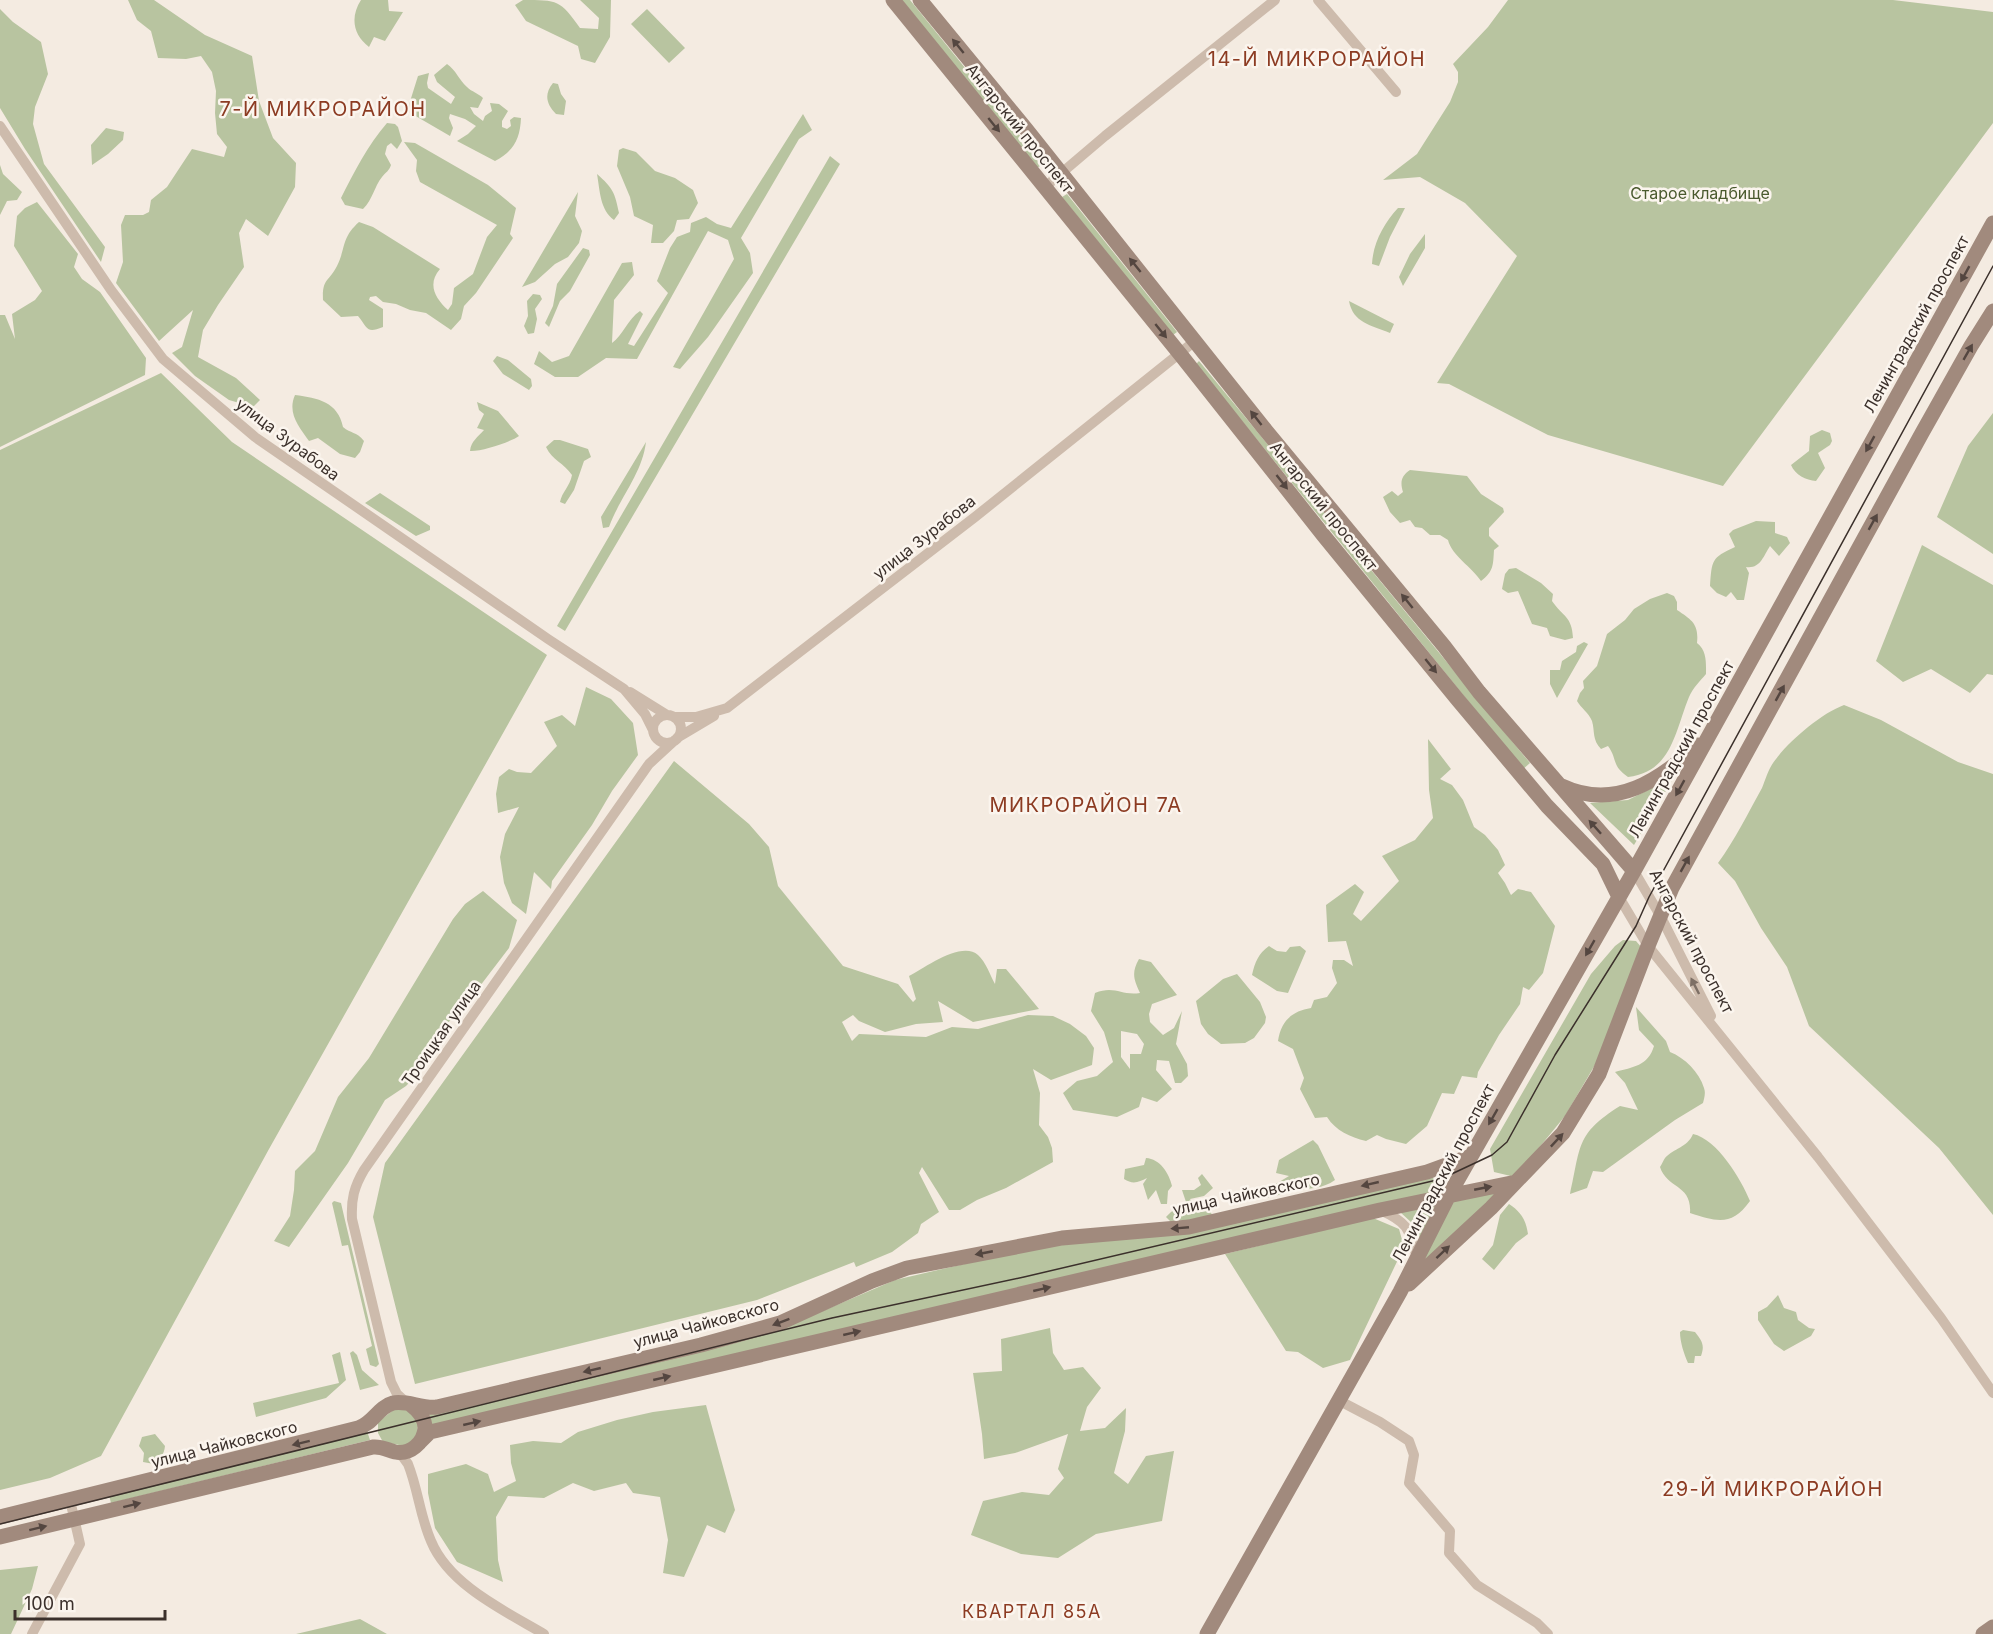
<svg xmlns="http://www.w3.org/2000/svg" width="1993" height="1634" viewBox="0 0 1993 1634" font-family="Inter,sans-serif">
<style>
.green{fill:#b8c4a0;fill-rule:evenodd}
.lines{fill:none;stroke-linecap:round;stroke-linejoin:round}
.street{stroke:#cdbbac;stroke-width:10}
.secondary{stroke:#a18a7d;stroke-width:15}
.tram{stroke:#3b302b;stroke-width:1.5}
.oneway{fill:#544640}
.oneway2{fill:#7d6f65}
.labels{text-anchor:middle;stroke-width:5;stroke-linejoin:round;paint-order:stroke}
.street-label{font-size:16px;fill:#3b302b;stroke:#fbf5ee}
.park-label{font-size:16px;fill:#4a5a2e;stroke:#fbf5ee}
.neighbourhood-label{font-size:18px;letter-spacing:1.5px;fill:#8c3b22;stroke:#fbf5ee}
.quarter-label{font-size:20px;letter-spacing:1.5px;fill:#8c3b22;stroke:#fbf5ee}
</style>
<rect width="100%" height="100%" fill="#f4ebe1"/>
<path class="green" d="M128 0H154L205 35 252 56 259 101 273 138 296 163 295 187 268 236 246 219 239 233 244 267 218 305 203 330 198 357 236 378 260 400 253 407 229 400 195 376 172 353 182 347 193 310 159 341 116 283 123 262 121 225 125 215H143L149 212 151 200 167 187 192 149 224 157 227 147 217 134 215 113 216 91 212 72 201 56 186 59 158 58 151 31 137 20Z
M361 0H388L389 11 403 12 385 41 374 37 369 47C353 35 350 17 361 0Z
M523 0C558 0 560 0 580 28L598 29 599 18 580 0H611L610 37 595 63 581 59 578 46 526 21 515 5Z
M902 0H910L1043 164 1037 168Z
M1508 0H1893L1993 12V123L1723 486 1548 435 1449 384 1437 383 1517 256 1465 203 1420 177 1383 180 1417 154 1450 102 1458 82V72L1453 64 1488 27Z
M0 9 13 22 41 42 48 74 35 107 33 124 44 164 105 247 101 262 25 149 0 108Z
M647 9 685 48 669 63 631 24Z
M447 64C456 70 459 80 467 87 472 92 478 93 483 98L478 108 470 107 474 114 483 121 485 116 492 111 490 103 499 104 508 111 502 121V127L507 129 511 126 510 120 514 117 521 118C520 139 514 151 495 161L457 141 468 134 476 126 465 119 450 114 449 118 453 128 450 136 407 111 418 76 429 73 427 83 428 88 451 104 455 97 437 82 434 75Z
M553 83 558 84 561 94 566 101 564 115 556 114C546 104 544 94 553 83Z
M803 114 812 130 799 139 741 238 750 253 753 273 708 337 680 369 673 367 734 259 728 240 708 231 637 359 606 358 578 377H555L534 364 539 351 552 362 569 356 622 263 632 262 634 275 614 300 612 343C623 335 628 319 640 311L643 314 628 344 634 346 668 293 657 281 670 248 677 237 690 232 691 223 706 217 717 224 731 228Z
M387 123 395 124 398 127 402 141 397 149 391 143 387 146 385 154 391 165C389 171 386 172 382 177 374 187 373 199 363 209L345 205 341 198C354 172 368 145 387 123Z
M106 128 124 132 123 140 108 154 92 165 91 145Z
M404 142 415 143 488 185 516 208 510 234 513 238 476 293 464 306 461 319 451 330 426 313 410 310 396 304 383 302 376 296 370 297 369 300 383 309V327C366 334 368 328 358 316L341 317 323 300C322 278 329 282 337 266 346 248 341 238 359 222L373 227 440 269C427 284 435 298 448 310L452 304 454 288 473 274 487 237 497 225 420 182 416 171 417 160Z
M623 148 636 152 655 171 675 178 693 190 698 203 689 219 677 220 674 231 663 243H651L653 225 634 216 630 197 617 166 619 150Z
M830 156 840 164 565 631 557 626Z
M0 165 3 174 22 192 17 200 7 201 0 215Z
M597 174C613 188 615 193 619 213L614 220C600 210 600 191 597 174Z
M578 192 575 216 582 231 579 243 568 257 555 264 535 282 522 287Z
M1067 194 1177 332 1173 335 1062 197Z
M37 202 78 254 74 267 82 279 100 292 146 358 145 375 0 447V315H5L15 339 12 314 35 300 42 291 14 246 17 216 25 208Z
M1398 208H1405L1390 237 1379 266 1372 264C1373 243 1384 223 1398 208Z
M1425 234V248L1403 286 1399 277 1410 254Z
M583 248 589 250 590 255 570 291 560 301 549 327 545 323 553 306 557 284Z
M533 294 540 295 542 299 535 309 537 319 534 333 528 334 524 326 528 316 527 301Z
M1349 301 1394 324 1390 333C1371 325 1353 323 1349 301Z
M497 356 508 360 531 379 532 386 529 390 503 374 493 361Z
M1199 361 1530 763 1523 769 1196 364Z
M161 373 232 442 547 655 269 1149 101 1456 50 1478 0 1490V450Z
M295 395C318 398 338 402 343 427 351 434 356 431 364 441L360 452 355 458 340 454 318 438 309 441C299 427 287 413 295 395Z
M477 402 498 411 519 436C511 442 480 452 470 451 471 441 478 437 484 430L477 428 484 414 479 410Z
M1993 413V554L1937 517 1968 446Z
M1822 430 1830 433 1832 441 1830 445 1818 453 1825 468 1816 481C1806 480 1795 475 1791 465L1809 451 1810 436Z
M554 440H560L588 449 591 457 584 461 574 490 565 504 560 502C562 492 570 486 572 475 564 463 552 460 546 447Z
M646 442C642 474 620 497 609 527L603 528 601 517Z
M1410 470 1467 476 1481 494 1503 508 1504 512 1489 528V536L1499 546 1494 550C1493 565 1494 571 1481 581 1472 567 1452 556 1448 540L1440 535H1430L1422 528 1415 527 1410 520 1400 523 1390 512 1383 497 1392 491 1398 496 1403 492C1400 482 1401 476 1410 470Z
M380 493 430 526V530L416 536 365 503Z
M1756 521 1775 522V533L1787 537 1790 543 1779 556 1770 546C1763 557 1760 569 1746 567L1749 573 1744 600H1737L1731 592 1726 597 1717 593 1710 586C1712 560 1711 558 1735 547L1729 534 1733 530Z
M1922 545 1993 585V675L1987 674 1970 693 1931 669 1903 682 1876 661Z
M1516 568 1541 583 1553 594 1552 601C1563 617 1572 616 1573 638L1565 640 1550 636 1547 628 1532 624 1518 591 1508 593 1502 589 1505 574 1509 569Z
M1667 593 1674 596 1677 602V610C1692 620 1699 624 1697 643 1707 651 1706 662 1706 674 1700 681 1693 688 1689 697 1675 731 1672 772 1628 777 1611 765 1618 760 1608 746L1601 749C1592 740 1595 731 1592 721 1589 713 1581 708 1577 701L1580 693 1584 688 1583 681 1597 666 1607 634 1625 620 1634 609 1650 599Z
M1584 642 1588 644 1557 698 1550 684V670H1560L1562 661 1576 652 1577 646Z
M586 687 611 699 633 723 638 755 612 791 592 825 552 881 551 889 534 872 526 914 512 903 504 883 500 857 505 834 519 807 498 813 496 794 499 777 509 769 517 772 531 773 557 746 544 722 562 715 575 726Z
M1844 705 1881 720 1958 762 1993 774V1215L1939 1148 1809 1026 1787 967 1761 928 1735 881 1718 863C1735 840 1748 813 1762 788 1766 778 1769 767 1776 759 1790 740 1822 713 1844 705Z
M1428 739 1451 769 1440 779 1452 785 1463 800 1474 827 1485 835 1498 850 1505 865 1498 873 1505 883 1511 895 1518 889 1531 892 1555 926 1543 973 1529 990 1523 987 1520 1004 1499 1035 1478 1072 1477 1078 1462 1076 1454 1094 1442 1093 1427 1126 1406 1144 1386 1139 1377 1135 1366 1141C1350 1137 1336 1131 1327 1117L1315 1118 1300 1089 1304 1078 1293 1049 1278 1041C1281 1021 1292 1011 1311 1008L1314 1000 1327 997 1337 983 1332 968 1333 960H1344L1353 966 1346 941 1328 942 1326 905 1355 884 1364 892 1353 914 1361 921 1399 881 1382 856 1415 840 1433 818 1429 790Z
M674 761 749 824 769 847 778 886 843 966 898 984 913 1002 916 999 909 976C924 968 962 940 978 955 986 962 990 975 995 984L997 969H1006L1039 1009 973 1022 938 1001 943 1022 916 1024 885 1032 859 1021 853 1015 842 1022 852 1041 859 1034 926 1037 952 1027 978 1029 1028 1015 1053 1016 1070 1024 1086 1036 1094 1048 1092 1065 1051 1080 1033 1069 1040 1093 1039 1125 1048 1137 1052 1148 1053 1162 1006 1188 977 1200 960 1210H949L922 1167 919 1173 939 1212 921 1224 918 1233 892 1252 856 1267 854 1262 757 1300 415 1384 373 1217 385 1163Z
M1674 777 1634 845 1590 803 1628 800Z
M483 891 517 920 509 948 467 1003 443 1028 436 1054 406 1086 385 1100 348 1163 289 1247 274 1241 290 1216 294 1190 295 1171 315 1151 338 1097 369 1058 453 919 465 904Z
M1623 940 1636 941 1642 948 1599 1058 1565 1116 1515 1177 1494 1172 1490 1149 1591 974 1615 946Z
M1269 946 1277 951 1286 952 1290 947 1300 946 1306 951 1288 993 1277 991 1252 975C1255 962 1258 954 1269 946Z
M1139 959 1151 962 1177 995 1152 1004 1149 1014 1150 1022 1163 1035 1174 1028 1182 1011 1176 1044 1187 1064 1188 1076 1181 1083H1175L1169 1061 1157 1060 1156 1070 1172 1089 1157 1102 1142 1097 1139 1107 1117 1117 1073 1110 1063 1093 1077 1081 1097 1076 1113 1062 1104 1032 1091 1011 1095 993C1115 985 1121 996 1140 993 1134 980 1131 973 1139 959ZM1121 1031 1137 1034 1144 1044 1141 1054H1130V1069L1121 1057Z
M1237 974 1260 1002 1266 1017 1265 1023 1254 1038 1245 1043 1221 1044 1208 1034 1201 1024 1196 1001 1223 979Z
M1636 1007 1666 1041 1670 1052C1685 1058 1699 1072 1704 1088 1706 1093 1704 1099 1703 1103L1675 1120 1603 1172 1593 1171 1587 1188 1570 1194C1581 1147 1575 1134 1620 1106L1638 1110 1625 1083 1615 1072C1633 1067 1648 1066 1654 1046L1639 1030Z
M1693 1134C1717 1139 1741 1179 1750 1201 1732 1226 1718 1222 1690 1213 1692 1184 1667 1189 1660 1167 1662 1164 1663 1161 1665 1158 1674 1148 1687 1148 1693 1134Z
M1313 1140 1318 1145 1335 1180C1323 1189 1309 1188 1295 1191 1275 1195 1266 1200 1244 1200L1251 1190 1274 1185 1289 1176 1276 1173 1279 1160Z
M1146 1158C1160 1159 1169 1173 1172 1186L1168 1191 1167 1204H1161L1156 1190 1148 1200 1143 1184 1147 1178C1139 1182 1133 1185 1124 1179L1125 1169 1144 1165Z
M1202 1174 1213 1188 1204 1196 1190 1199 1195 1207 1209 1208 1212 1215 1203 1219 1170 1221 1166 1217C1173 1210 1177 1206 1187 1205L1182 1190H1194L1201 1185 1198 1178Z
M1433 1177 1436 1192 432 1425 429 1414 783 1328 895 1280 938 1270 1036 1248Z
M1501 1190 1419 1267 1454 1200Z
M334 1201 341 1203 344 1216 379 1364 376 1367 370 1365 366 1349 372 1346 348 1245 342 1246 332 1203Z
M1438 1203 1421 1240 1412 1223 1400 1212Z
M1509 1204C1521 1212 1526 1220 1528 1234L1516 1243 1494 1270 1482 1259 1493 1245 1500 1215Z
M1373 1218 1399 1229 1404 1247 1350 1360 1323 1368 1298 1352 1286 1351 1225 1254Z
M1778 1295 1784 1308 1796 1312 1798 1320 1809 1328 1815 1329 1811 1336 1784 1351 1774 1344 1758 1320V1312L1767 1307Z
M1050 1328 1053 1353 1064 1370 1083 1367 1101 1388 1087 1407 1080 1431 1105 1428 1126 1408 1125 1431 1114 1473 1128 1484 1146 1456 1174 1451 1162 1521 1096 1534 1058 1558 1021 1554 971 1535 983 1501 1022 1492 1049 1495 1064 1478 1058 1469 1068 1434 1015 1453 984 1459 982 1434 973 1373 1002 1371 1001 1339Z
M1683 1330 1695 1332C1702 1341 1705 1345 1701 1356H1695L1694 1363H1688C1684 1354 1680 1342 1680 1332Z
M353 1351 357 1355 362 1370 379 1385 360 1390 350 1353Z
M340 1352 346 1380 326 1398 256 1417 253 1403 339 1383 332 1355Z
M400 1405 419 1415 416 1443 410 1447 383 1442 378 1433V1422Z
M706 1405 735 1510 725 1533 707 1525 684 1577 663 1573 668 1540 660 1497 633 1493 626 1483 594 1491 573 1483 544 1498 508 1496 496 1517 498 1560 503 1582 457 1562 435 1528 428 1493V1474L466 1464 488 1474 494 1492 516 1481 511 1463 510 1445 533 1441 561 1443 578 1432 617 1420 653 1412Z
M367 1431 370 1440 111 1503 109 1495Z
M155 1434 165 1446C164 1455 160 1459 154 1464L143 1462 144 1453 139 1446 142 1437Z
M38 1566 32 1589 11 1634H0V1570Z
M360 1619 387 1634H296Z"/>
<g class="lines">
<path class="street" d="M1318 0 1396 92
M0 126 111 290 163 359 255 437 548 639 624 689 645 714 653 730
M1045 187 1105 136 1275 0
M630 692 667 715
M653 729a14 14 0 1 1 28 0a14 14 0 1 1-28 0Z
M674 717H696L727 708 975 517 1195 341
M677 738 714 716
M1634 871 1661 917 1711 1016
M1619 897 1648 946 1818 1157 1941 1318 1993 1393
M1380 1210C1409 1223 1409 1229 1417 1258
M1338 1400 1380 1422 1409 1441 1414 1455 1409 1483 1450 1531 1449 1553 1477 1585 1537 1623 1548 1634
M408 1404 397 1394 391 1382 352 1219C351 1199 354 1187 364 1170L649 764 675 740
M394 1452 403 1457 408 1464C418 1489 420 1516 431 1541 449 1585 505 1611 544 1634
M32 1634 80 1544 70 1500"/>
<path class="secondary" d="M893 0 1180 354 1324 536 1458 700 1547 806 1603 864 1619 897
M920 0 1026 129 1263 427 1444 646 1479 692 1634 871
M1562 786C1615 811 1660 780 1698 745
M1409 1284 1491 1208 1563 1133 1599 1074 1648 946 1672 888 1922 433 1971 346 1993 311
M419 1443 430 1432 1380 1210 1516 1182
M0 1517 358 1428C373 1424 378 1407 393 1403 407 1400 422 1409 437 1407L701 1345 780 1323 872 1281 907 1268 1062 1238 1189 1227 1427 1172 1471 1156
M0 1537 373 1447C381 1446 387 1450 395 1452 410 1455 424 1443 425 1428 425 1418 419 1411 411 1405
M1207 1634 1400 1292 1449 1195 1634 871 1993 223
M1983 1634 1993 1627"/>
<path class="tram" d="M0 1524 832 1318 1024 1277 1441 1179 1492 1155 1507 1142 1555 1055 1636 926 1649 897 1993 266"/>
</g>
<defs><path id="oneway-solid" d="M-6-.8H1V-3.2L6.5 0L1 3.2V.8H-6Z" transform="scale(1.5)"/></defs>
<g class="oneway">
<use href="#oneway-solid" transform="translate(958 46) rotate(-129)"/>
<use href="#oneway-solid" transform="translate(994 125) rotate(51)"/>
<use href="#oneway-solid" transform="translate(1135 265) rotate(-129)"/>
<use href="#oneway-solid" transform="translate(1965 274) rotate(119)"/>
<use href="#oneway-solid" transform="translate(1161 331) rotate(51)"/>
<use href="#oneway-solid" transform="translate(1968 352) rotate(-60)"/>
<use href="#oneway-solid" transform="translate(1256 418) rotate(-128)"/>
<use href="#oneway-solid" transform="translate(1870 444) rotate(119)"/>
<use href="#oneway-solid" transform="translate(1282 482) rotate(52)"/>
<use href="#oneway-solid" transform="translate(1873 522) rotate(-61)"/>
<use href="#oneway-solid" transform="translate(1407 601) rotate(-129)"/>
<use href="#oneway-solid" transform="translate(1431 666) rotate(51)"/>
<use href="#oneway-solid" transform="translate(1780 693) rotate(-61)"/>
<use href="#oneway-solid" transform="translate(1680 788) rotate(119)"/>
<use href="#oneway-solid" transform="translate(1595 827) rotate(-132)"/>
<use href="#oneway-solid" transform="translate(1685 864) rotate(-61)"/>
<use href="#oneway-solid" transform="translate(1590 948) rotate(120)"/>
<use href="#oneway-solid" transform="translate(1493 1117) rotate(120)"/>
<use href="#oneway-solid" transform="translate(1557 1140) rotate(-47)"/>
<use href="#oneway-solid" transform="translate(1370 1184) rotate(167)"/>
<use href="#oneway-solid" transform="translate(1483 1188) rotate(-11)"/>
<use href="#oneway-solid" transform="translate(1180 1228) rotate(175)"/>
<use href="#oneway-solid" transform="translate(1443 1252) rotate(-43)"/>
<use href="#oneway-solid" transform="translate(984 1253) rotate(169)"/>
<use href="#oneway-solid" transform="translate(1042 1289) rotate(-13)"/>
<use href="#oneway-solid" transform="translate(781 1322) rotate(159)"/>
<use href="#oneway-solid" transform="translate(852 1333) rotate(-13)"/>
<use href="#oneway-solid" transform="translate(592 1370) rotate(167)"/>
<use href="#oneway-solid" transform="translate(662 1378) rotate(-13)"/>
<use href="#oneway-solid" transform="translate(472 1423) rotate(-13)"/>
<use href="#oneway-solid" transform="translate(301 1443) rotate(166)"/>
<use href="#oneway-solid" transform="translate(132 1505) rotate(-14)"/>
<use href="#oneway-solid" transform="translate(38 1528) rotate(-14)"/>
</g>
<use class="oneway2" href="#oneway-solid" transform="translate(1695 986) rotate(-117)"/>
<g class="labels">
<g class="street-label">
<text transform="translate(1020 128) rotate(51)" y="6">Ангарский проспект</text>
<text transform="translate(1916 324) rotate(-61)" y="6">Ленинградский проспект</text>
<text transform="translate(288 439) rotate(37)" y="6">улица Зурабова</text>
<text transform="translate(1324 506) rotate(51)" y="6">Ангарский проспект</text>
<text transform="translate(924 537) rotate(-38)" y="6">улица Зурабова</text>
<text transform="translate(1681 749) rotate(-61)" y="6">Ленинградский проспект</text>
<text transform="translate(1692 941) rotate(62)" y="6">Ангарский проспект</text>
<text transform="translate(441 1033) rotate(-55)" y="6">Троицкая улица</text>
<text transform="translate(1443 1173) rotate(-62)" y="6">Ленинградский проспект</text>
<text transform="translate(1246 1194) rotate(-12)" y="6">улица Чайковского</text>
<text transform="translate(706 1323) rotate(-15)" y="6">улица Чайковского</text>
<text transform="translate(224 1444) rotate(-14)" y="6">улица Чайковского</text>
</g>
<g class="park-label">
<text x="1700" y="199">Старое кладбище</text>
</g>
<g class="neighbourhood-label">
<text x="1032" y="1618">КВАРТАЛ 85А</text>
</g>
<g class="quarter-label">
<text x="1317" y="66">14-Й МИКРОРАЙОН</text>
<text x="323" y="116">7-Й МИКРОРАЙОН</text>
<text x="1086" y="812">МИКРОРАЙОН 7А</text>
<text x="1773" y="1496">29-Й МИКРОРАЙОН</text>
</g>
</g>
<path d="M15 1610v9h150v-9" fill="none" stroke="#3b302b" stroke-width="3"/>
<text x="24" y="1610" font-size="18" fill="#3b302b" stroke="#fbf5ee" stroke-width="4.5" paint-order="stroke">100 m</text>
</svg>
